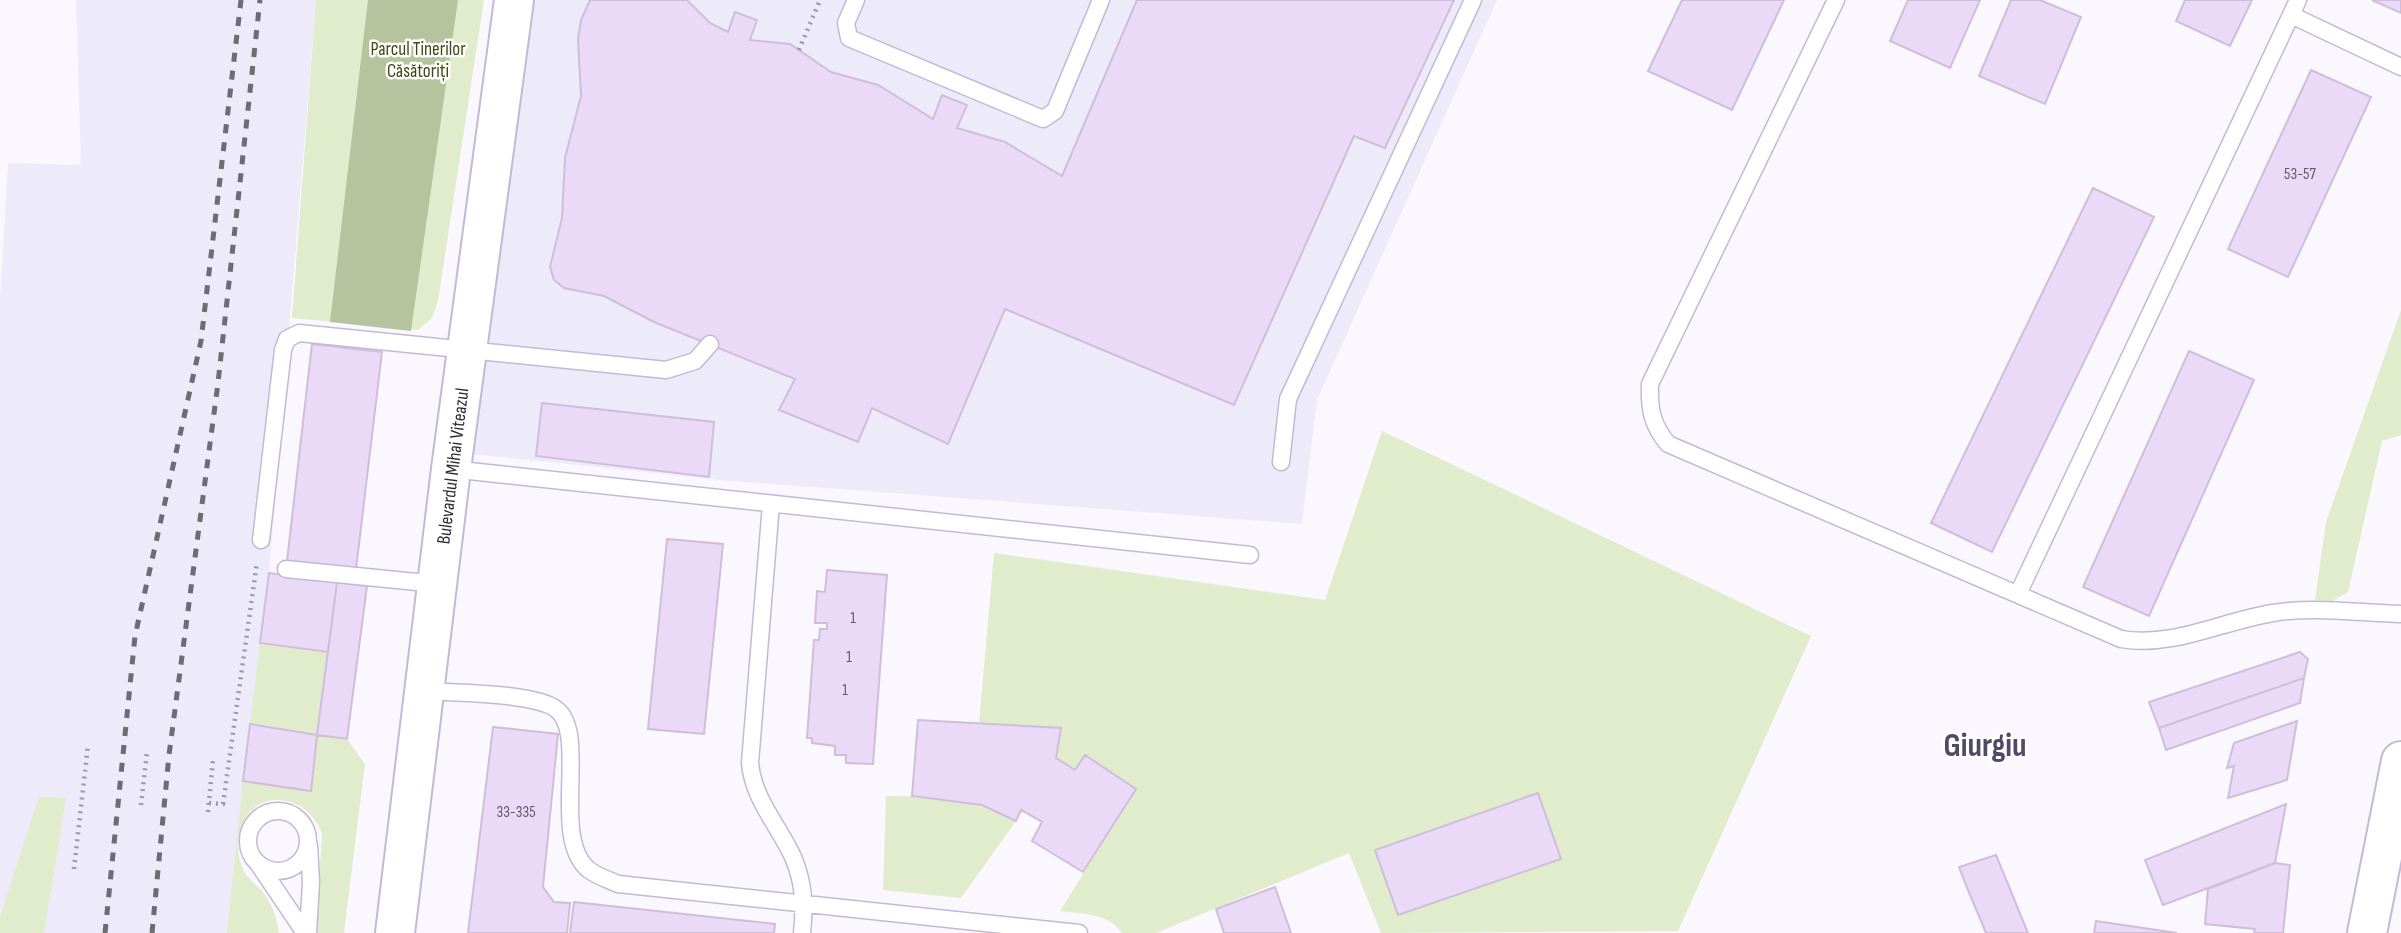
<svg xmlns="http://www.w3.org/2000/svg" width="2401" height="933" viewBox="0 0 2401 933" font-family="'Sofia Sans Condensed',sans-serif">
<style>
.built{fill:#edeaf9}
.green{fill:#e0eccb}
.forest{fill:#b6c39f}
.building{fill:#ebdaf7;stroke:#cebeda;stroke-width:2}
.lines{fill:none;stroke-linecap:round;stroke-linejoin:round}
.service-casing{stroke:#c1bad7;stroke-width:19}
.secondary-casing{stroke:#c1bad7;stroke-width:42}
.primary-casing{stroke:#c1bad7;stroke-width:42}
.path{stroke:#9c9aa2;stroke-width:4.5;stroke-dasharray:2 5;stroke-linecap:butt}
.service{stroke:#fff;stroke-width:16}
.secondary{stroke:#fff;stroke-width:38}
.primary{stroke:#fff;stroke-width:38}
.rail{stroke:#6e6b74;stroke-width:5;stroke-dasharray:9 9;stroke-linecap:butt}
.labels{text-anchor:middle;stroke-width:5;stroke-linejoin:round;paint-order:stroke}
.number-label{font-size:16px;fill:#5f5868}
.park-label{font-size:19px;fill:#3b4a11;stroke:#fff}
.street-label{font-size:19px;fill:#302d38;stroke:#fff}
.town-label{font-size:33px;font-weight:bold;fill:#514a64;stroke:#fff}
</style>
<rect width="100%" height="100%" fill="#faf8fe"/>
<path class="built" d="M76 0H316L269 573 227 933H0V300L8 163 81 165Z
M518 0H1497L1317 400 1302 524 731 481 453 452Z"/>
<path class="green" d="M316 0H484L438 301 432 318 418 330 292 318Z
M2401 310V435L2382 441 2348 592 2332 601 2315 600 2326 522Z
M1382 431 1811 636 1678 931 1381 933 1349 853 1156 933H1122C1109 913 1082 914 1060 911L1136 789 1075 770 1056 758 1061 728 979 724 994 553 1325 600Z
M260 643 328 652 317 735 347 739 365 764 344 933H316L322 833C316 820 308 808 293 803 279 798 264 799 253 809 235 824 233 861 249 878 255 885 262 889 267 898 274 909 277 920 279 933H227L243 781 311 790 317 735 250 724Z
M886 796C931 796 976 798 1016 821L961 898 883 890Z
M39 797 66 798 44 933H0V917Z"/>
<path class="forest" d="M368 0H458L411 331 330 322Z"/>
<path class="building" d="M590 0H687L710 23 728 32 735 12 757 20 750 40 790 44 831 72 878 85 933 119 942 95 967 105 957 128 1005 142 1062 176 1137 0H1454L1385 148 1354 136 1234 405 1005 309 948 444 872 408 858 442 779 410 795 379 654 322 604 296 564 288 554 280 550 267 562 218 565 158 581 96 578 39 581 20Z
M1682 0H1784L1732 110 1648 71Z
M1908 0H1980L1950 68 1890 41Z
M2011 0H2040L2081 17 2045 104 1979 76Z
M2185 0H2252L2230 46 2176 21Z
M2372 0H2401V13Z
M2311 70 2371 97 2288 277 2228 249Z
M2093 188 2154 217 1992 552 1931 523Z
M312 344 382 352 356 569 287 561Z
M2189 351 2254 380 2149 616 2083 587Z
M542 403 714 422 709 477 536 456Z
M667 539 723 544 704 734 648 729Z
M827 570 887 575 873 764 846 763V755H835V746L812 743V738H807L814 640H819L820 629H827V623H815L817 591 825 592Z
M269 573 337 582 328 652 260 643Z
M337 582 367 586 347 739 317 735Z
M2300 652 2308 659 2304 678 2159 728 2149 702Z
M2304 678 2300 703 2166 750 2159 728Z
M918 720 1061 728 1056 758 1075 770 1085 755 1136 789 1083 872 1032 841 1042 822 1021 810 1016 821 982 805 912 796Z
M2297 721 2287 780 2228 798 2234 766 2227 768 2234 743Z
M250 724 317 735 311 791 243 781Z
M493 727 558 734 543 887 554 902 570 903 567 933H468Z
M1538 793 1561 859 1398 915 1375 850Z
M2286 804 2275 863 2163 905 2145 860Z
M1996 855 2028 933H1986L1968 890 1959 867Z
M2275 863 2290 865 2283 933H2254L2255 929 2205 924 2208 889Z
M1275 887 1291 933H1224L1216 909Z
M574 902 775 924 774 933H570Z
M2096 921 2177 933H2094Z"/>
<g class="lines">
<g class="service-casing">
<path id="service" d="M856 0 846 23 849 38 1043 119 1055 111 1101 0
M1836 0 1650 384C1649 409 1652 425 1668 444L2121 639C2173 648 2222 621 2273 613 2314 606 2359 613 2401 614
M2291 15 2401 67
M1281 462 1288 399 1473 0
M451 469 1250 555
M771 504 750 763C753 799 779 826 793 857 804 883 805 906 802 933
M261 540 283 350 287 339 299 333 666 370 695 361 710 344
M286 569 437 584
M2018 594 2298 0
M425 691C456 693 528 693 553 707 592 728 548 837 589 870 597 876 609 880 618 884L1079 933
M248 841a30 30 0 1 1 60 0a30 30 0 1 1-60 0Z
M257 862 305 933
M308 933 311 882 309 845"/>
</g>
<g class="secondary-casing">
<path id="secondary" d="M2367 933 2401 761"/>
</g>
<g class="primary-casing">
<path id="primary" d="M395 933 451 469 514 0"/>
</g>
<path class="path" d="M799 50 820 0
M209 803 223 804 257 562
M141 805 147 752
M208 812 213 760
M74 869 88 745"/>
<use href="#service" class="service"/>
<use href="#secondary" class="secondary"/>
<use href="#primary" class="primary"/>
<path class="rail" d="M105 933 135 636 201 341 241 0
M152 933 169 755 218 383 260 0"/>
</g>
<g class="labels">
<g class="number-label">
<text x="2300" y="179">53-57</text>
<text x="853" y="623">1</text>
<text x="849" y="662">1</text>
<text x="845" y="695">1</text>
<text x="516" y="817">33-335</text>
</g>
<g class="park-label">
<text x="418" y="55">Parcul Tinerilor<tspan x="418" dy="22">Căsătoriți</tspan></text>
</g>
<g class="street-label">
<text transform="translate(452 466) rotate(-83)" y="7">Bulevardul Mihai Viteazul</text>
</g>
<g class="town-label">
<text x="1985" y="756">Giurgiu</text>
</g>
</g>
</svg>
